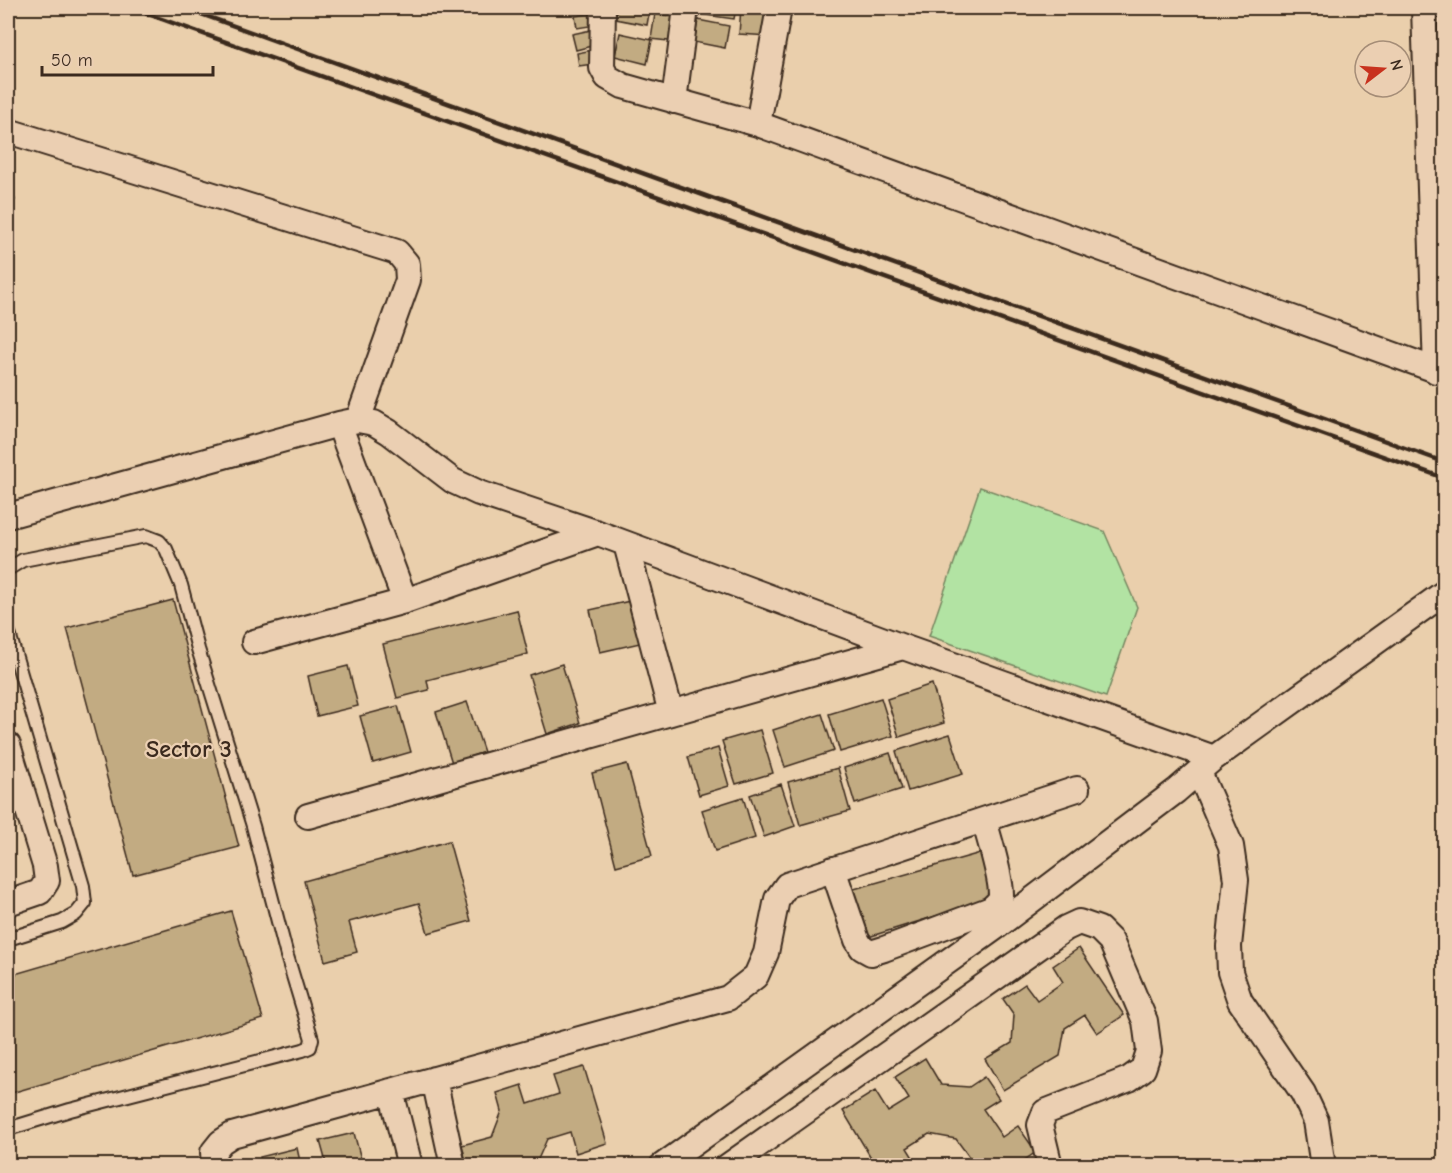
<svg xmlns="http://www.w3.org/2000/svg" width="1452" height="1173" viewBox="0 0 1452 1173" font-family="'Comic Neue',sans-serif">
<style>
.green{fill:#b2e3a3;stroke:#768660;stroke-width:1.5}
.building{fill:#c2ab82;stroke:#3b2a1e;stroke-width:1.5}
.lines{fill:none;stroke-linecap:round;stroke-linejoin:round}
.lane-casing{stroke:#3b2a1e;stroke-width:16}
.street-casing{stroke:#3b2a1e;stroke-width:28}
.lane{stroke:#ebcfb2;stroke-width:12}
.street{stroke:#ebcfb2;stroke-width:24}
.rail{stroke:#3b2a1e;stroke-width:4.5}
.labels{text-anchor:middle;stroke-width:4.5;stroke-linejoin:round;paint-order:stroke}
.district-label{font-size:24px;font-weight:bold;fill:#3b2a1e;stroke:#ebcfb2}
</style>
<rect width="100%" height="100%" fill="#eacfac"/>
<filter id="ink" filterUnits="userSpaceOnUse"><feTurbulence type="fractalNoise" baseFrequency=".0167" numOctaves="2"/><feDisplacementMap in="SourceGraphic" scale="12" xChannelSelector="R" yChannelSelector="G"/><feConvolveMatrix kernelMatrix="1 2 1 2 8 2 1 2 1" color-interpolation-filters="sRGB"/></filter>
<g filter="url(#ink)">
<path class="green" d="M980 487 1104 531 1137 607 1106 697 929 636Z"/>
<path class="building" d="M618 8H650L647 25 615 19Z
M700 8H736L734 19 699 14Z
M741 8 771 10 769 36 739 34Z
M594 13 596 25 577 28 575 16Z
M655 14 680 17 677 42 651 39Z
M698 20 729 26 725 48 694 42Z
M596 29 599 44 576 50 572 34Z
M620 33 652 40 647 64 615 56Z
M598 49 600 63 579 66 577 53Z
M8 177 15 200 8 202Z
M173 600 239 847 133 875 67 628Z
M630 601 640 643 600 652 590 610Z
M517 610 528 654 427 680 429 690 397 698 383 644Z
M562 664 580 723 547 734 529 675Z
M348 666 358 706 317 716 308 676Z
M932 684 944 723 899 737 887 699Z
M881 698 893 736 840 752 829 714Z
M467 702 484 752 452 763 436 712Z
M398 706 411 752 373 763 360 716Z
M822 714 834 751 785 767 773 730Z
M760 730 773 773 736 784 722 741Z
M950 734 963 774 908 791 896 751Z
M718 748 729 786 699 795 688 757Z
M890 753 902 789 855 804 844 768Z
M627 764 652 856 616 866 592 773Z
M838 768 850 811 800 825 788 782Z
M781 784 795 826 764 837 750 795Z
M743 797 755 838 715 851 702 810Z
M449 841 471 921 428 933 419 903 349 922 357 952 325 961 304 881Z
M984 852 994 898 865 938 847 891Z
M231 911 263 1019 8 1094V976Z
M1079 948 1124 1015 1097 1033 1085 1015 1065 1028 1060 1056 1003 1090 985 1059 1012 1043 1014 1015 1003 999 1025 984 1037 1000 1063 982 1053 966Z
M925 1058 941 1085 969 1087 984 1077 999 1099 983 1109 1002 1137 1018 1126 1036 1152 1016 1166H959L970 1158 956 1139 929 1134 907 1148 917 1164 915 1166H876L843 1111 875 1091 888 1112 909 1099 895 1077Z
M584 1067 607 1143 576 1153 570 1132 547 1139 535 1166H467L462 1145 492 1137 502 1111 497 1093 522 1085 528 1104 559 1094 553 1076Z
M354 1133 362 1163 367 1166H327L320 1141Z
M297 1148 301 1166H262L260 1157Z"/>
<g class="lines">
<g class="lane-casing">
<path id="lane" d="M8 569 23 560 146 536 159 541 166 549 181 585 198 649 253 826 287 956 312 1039 310 1047 303 1050 70 1110 8 1129
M8 630 83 886 85 903 76 914 62 922 8 939"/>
</g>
<g class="street-casing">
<path id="street" d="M603 8 602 68 607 77 623 86 758 124
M779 8 758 124 1444 373
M1424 8 1436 371
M674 101 686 8
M8 131 397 252 407 264 408 280 358 420 374 423 389 432 453 481 479 493 598 533 903 647 1214 758
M339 424 405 601
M8 516 339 424 358 420
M626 544 671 713
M254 642 405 601 598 533
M8 745 45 866 47 881 40 892 8 903
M1199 772 1231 846 1236 880 1229 946 1230 972 1240 1001 1303 1093 1316 1121 1323 1166
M308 816 903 647
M833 869 857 940 862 948 871 953 884 949 991 909C996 904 1001 901 1001 894 1001 876 989 838 984 820
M434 1079 453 1166
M391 1091 410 1166
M214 1166 213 1152 221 1142 232 1135 728 998 756 976 766 953 777 899 787 885 1077 789
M662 1166 996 927 1176 791 1214 758 1444 593
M728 1166 1066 928 1079 922 1099 929 1111 941 1145 1021 1149 1051 1143 1069 1129 1079 1045 1112 1040 1125 1050 1166"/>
</g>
<use href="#lane" class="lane"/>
<use href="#street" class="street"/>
<path class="rail" d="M131 8 1444 478
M184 8 1444 462"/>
</g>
</g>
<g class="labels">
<g class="district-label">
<text x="189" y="757">Sector 3</text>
</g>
</g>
<rect width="1452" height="1173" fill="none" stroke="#ebcfb2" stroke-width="30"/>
<rect x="15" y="15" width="1422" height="1143" fill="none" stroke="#3b2a1e" stroke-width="2" filter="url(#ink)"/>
<g transform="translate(1383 69) rotate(73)"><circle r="28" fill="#ebcfb2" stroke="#a58d77" stroke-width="1.5"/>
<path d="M0-4.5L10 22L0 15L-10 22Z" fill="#c8321e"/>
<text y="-9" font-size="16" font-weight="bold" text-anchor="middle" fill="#3b2a1e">N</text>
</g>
<path d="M42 66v9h171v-9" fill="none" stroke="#3b2a1e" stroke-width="3"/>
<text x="51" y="66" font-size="18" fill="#3b2a1e" stroke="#ebcfb2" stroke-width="4.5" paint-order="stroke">50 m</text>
</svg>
